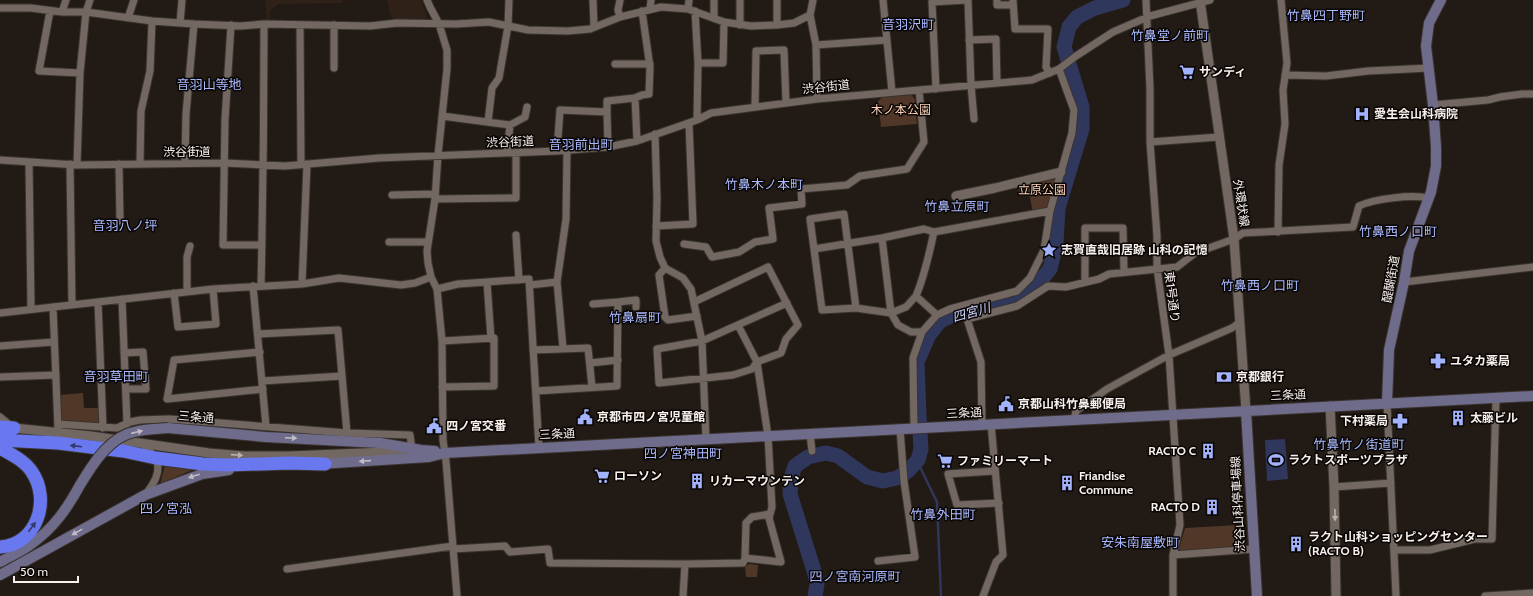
<svg xmlns="http://www.w3.org/2000/svg" width="1533" height="596" viewBox="0 0 1533 596" font-family="Cabin,'Noto Sans JP',sans-serif">
<style>
.built{fill:#2f2118}
.green{fill:#513727}
.water{fill:#30375d}
.lines{fill:none;stroke-linecap:round;stroke-linejoin:round}
.stream{stroke:#30375d;stroke-width:2.5}
.river{stroke:#30375d;stroke-width:15}
.minor-casing{stroke:#3a3431;stroke-width:9}
.tertiary-casing{stroke:#3a3431;stroke-width:11}
.secondary-casing{stroke:#3a3431;stroke-width:12}
.motorway-casing{stroke:#3a3431;stroke-width:15}
.minor{stroke:#726761;stroke-width:7}
.tertiary{stroke:#726761;stroke-width:9}
.secondary{stroke:#6f6c8b;stroke-width:10}
.motorway{stroke:#6978ee;stroke-width:13}
.secondary-bridge-casing{stroke:#3a3431;stroke-width:12;stroke-linecap:butt}
.secondary-bridge{stroke:#6f6c8b;stroke-width:10}
.oneway{fill:#c1bbc6}
.oneway2{fill:#34396d}
.oneway3{fill:#bbb2ae}
.labels{text-anchor:middle;stroke-width:3;stroke-linejoin:round;paint-order:stroke}
.poi-label{font-size:12px;font-weight:bold;fill:#f7f0ed;stroke:#090604;text-anchor:start}
.street-label{font-size:12px;fill:#f7f0ed;stroke:#090604}
.park-label{font-size:12px;fill:#fcd2b9;stroke:#090604}
.neighbourhood-label{font-size:13px;fill:#aab9ff;stroke:#090604}
.water-label{font-size:13px;font-style:italic;fill:#ccd5ff;stroke:#090604}
</style>
<rect width="100%" height="100%" fill="#221a14"/>
<path class="built" d="M265 0H342L343 3 278 4 270 11V22L267 23Z
M387 0H421L428 19 392 21Z"/>
<path class="green" d="M912 95 915 100 917 124 881 127 878 101 884 96Z
M1061 172 1050 211 1033 214 1030 197 1028 195 1020 196 1017 183Z
M83 393 84 408H99V424L64 422 60 418V395Z
M165 465 191 468 192 470 160 484Z
M1238 525 1239 544 1236 547 1182 552 1179 549 1185 528Z
M749 564 758 565 757 577H746L745 567Z"/>
<path class="water" d="M1285 439 1288 479 1267 481 1265 440Z"/>
<g class="lines">
<path class="stream" d="M918 460 921 469 937 502 941 596"/>
<path class="river" d="M815 596 817 584 815 574 790 494 791 478 795 466 808 457 826 453 838 456 867 477 883 481 897 478 908 471 918 460 921 449 919 415 917 362 929 335 940 321 960 312 1014 301 1031 292 1050 269 1056 244 1058 208 1082 129V107L1064 47 1069 27 1077 17 1095 8 1123 0"/>
<g class="minor-casing">
<path id="minor" d="M427 0 430 7 439 24 447 50V69L438 155 435 199 427 251 428 263 431 277 437 289 442 341 443 440 446 461 457 596
M593 0 594 27
M620 0 618 10 620 17
M813 0 810 15 816 45 817 99
M883 0 892 92
M968 0 971 85 974 119
M997 0V5H1013
M1013 0 1015 29H1048L1046 67 1050 73
M1146 0 1150 89V142L1157 236V268L1169 355 1180 525 1173 555V596
M0 8H31L62 12H86L152 21 194 24 241 26 264 24 370 26 397 23 456 24 489 22 528 30 568 31 590 29 620 17 661 7 688 9 724 22 751 26 777 25 794 23 810 15
M650 9 651 0
M688 9 689 0
M50 11 39 71 80 73
M695 11 698 63 697 120
M62 12 66 0
M128 18 134 0
M714 18V0
M180 23 182 0
M231 25 225 120 223 245H262
M300 25 301 164
M334 25V68
M740 25V0
M777 25V0
M969 40 996 39 997 83
M816 45 887 40
M698 63H723L724 22
M615 64H650
M1285 75 1326 76 1368 71 1429 68
M936 89 932 2 967 0
M635 98 637 141
M1433 105 1488 100 1500 97 1522 94H1533
M755 107 756 51 784 50 786 103
M607 112V101L635 98 642 95 649 94 650 67 642 11
M442 116 510 125 507 153
M488 122 492 88 499 78 508 26 509 0
M510 125 525 117 527 107
M655 134 657 198 656 241 660 257 665 268 683 278 691 289 702 341 706 439
M1150 142 1219 137
M557 151 560 110 607 112 608 147
M0 160 77 165 225 163 285 166 379 158 557 151 608 147 637 141 697 120 711 113 817 99 1032 80 1059 69 1076 56 1113 32 1150 16 1210 0
M29 162 31 309
M140 163 141 111 150 71 152 21
M185 163 186 114 194 24
M70 164 72 305
M119 164 120 221
M77 165 80 73 86 12 90 0
M392 195 435 194
M435 199 516 198V153
M656 226 693 224 689 123
M1278 232 1279 165 1285 124 1283 90 1287 63 1281 0
M516 235 519 280
M882 238 891 313 898 325 911 332H922
M389 242H428
M684 244 706 247 712 257 739 252 755 242 773 239 769 208 802 204 801 189 847 185 860 176 907 169 924 142 919 90
M814 249 810 219 844 214 856 308
M665 268 659 275 665 317 668 320 697 316
M487 282 529 279 539 448
M1085 282V228H1123L1124 272
M1404 282 1533 267
M302 284 307 164
M530 285 557 282
M253 286 266 426
M261 286C263 199 264 111 264 24
M437 289 458 284 487 282 491 339
M187 292V257L190 246
M174 293 178 327 216 324 213 289
M916 296C925 275 929 254 934 232
M122 299 127 424
M98 302 103 428
M618 302 636 300V307
M694 302 768 267 798 325 786 339 781 353 757 362 752 369 733 375 659 383 657 349 702 341 787 303
M53 307 58 429
M0 313 213 289 302 284 339 278 401 285 415 283 431 277
M937 315 916 296 906 307 891 313 856 308 822 310 814 249 882 238 924 229 934 232 1050 211
M738 325 757 362 768 436 772 507 769 518 781 562 745 558 746 523 752 517 770 514
M258 334 338 330 347 433
M442 341 494 338V386L442 387
M0 346 54 342
M563 348 557 282 566 219 567 150
M533 350 588 348 592 387
M260 352 174 360 167 399 263 389
M124 353 143 352 146 389H126
M590 363 618 360
M0 377 56 375
M262 381 342 376
M536 391 617 386 618 302 593 304
M1387 403 1396 596
M0 417 11 426
M1074 420 1076 411 1107 389 1169 355 1232 328 1240 322
M58 424 117 428 130 422 140 420 169 419 347 433 410 435 412 449
M982 425 981 362 967 319 1017 306 1048 286 1066 287 1099 279 1109 274 1177 267 1195 253 1234 239 1243 233 1353 227 1359 206C1374 199 1412 194 1428 198
M914 428 913 358 922 332 937 315 950 309 1017 291 1030 278 1044 250 1050 211 1072 133 1074 110 1059 69
M810 434 812 451
M143 444C147 449 154 454 156 459 162 472 153 485 145 495
M994 471 948 474 957 505 999 503
M1334 487 1391 483
M453 549 505 546 510 552 548 549 550 563 685 564 683 596
M1394 550H1430L1475 539H1492L1496 398
M1173 555 1254 549
M878 561 915 557 904 481 900 429
M685 564 743 563 745 558
M287 569 453 546
M983 596 996 562 1003 555 991 424
M1485 596 1533 593"/>
</g>
<g class="tertiary-casing">
<path id="tertiary" d="M1200 0 1234 239 1246 411
M956 196 995 188 1061 172
M1330 406 1334 487 1336 596
M14 428 91 436 209 453 244 456H289L411 451"/>
</g>
<g class="secondary-casing">
<path id="secondary" d="M1387 403 1389 350 1404 282 1409 251 1431 192 1436 166V147L1433 105 1426 46 1429 23 1441 0
M1246 411 1257 596
M168 428 266 437 380 443 421 450 435 451
M319 464 429 457 445 453 1533 396
M0 562C10 556 21 552 30 545 53 529 67 509 80 485
M0 575 145 495 202 474 229 470"/>
</g>
<g class="motorway-casing">
<path id="motorway" d="M0 427 14 428
M0 440 58 443 123 451 156 458 203 464 227 465 289 463 325 464
M0 448C11 454 25 461 32 472 51 500 37 545 0 547"/>
</g>
<use href="#minor" class="minor"/>
<use href="#tertiary" class="tertiary"/>
<use href="#secondary" class="secondary"/>
<use href="#motorway" class="motorway"/>
<g class="secondary-bridge-casing">
<path id="secondary-bridge" d="M80 485C91 467 105 444 125 435 138 429 154 429 168 428"/>
</g>
<use href="#secondary-bridge" class="secondary-bridge"/>
</g>
<defs><path id="oneway-solid" d="M-6-.8H1V-3.2L6.5 0L1 3.2V.8H-6Z"/></defs>
<g class="oneway">
<use href="#oneway-solid" transform="translate(137 432) rotate(-13)"/>
<use href="#oneway-solid" transform="translate(291 438) rotate(3)"/>
<use href="#oneway-solid" transform="translate(365 461) rotate(176)"/>
<use href="#oneway-solid" transform="translate(194 476) rotate(163)"/>
<use href="#oneway-solid" transform="translate(77 532) rotate(151)"/>
</g>
<g class="oneway2">
<use href="#oneway-solid" transform="translate(76 446) rotate(-173)"/>
<use href="#oneway-solid" transform="translate(32 527) rotate(-53)"/>
</g>
<g class="oneway3">
<use href="#oneway-solid" transform="translate(237 455) rotate(4)"/>
<use href="#oneway-solid" transform="translate(1335 515) rotate(89)"/>
</g>
<defs>
<g id="supermarket-bare" transform="scale(1.2)"><path d="M-6-5.5h2.5l.6 2H6L4.5 2H-2.5L-4.4-4H-6ZM-1.5 3.2a1.3 1.3 0 1 0 .1 0ZM3 3.2a1.3 1.3 0 1 0 .1 0Z" fill="#a3b2fd" stroke="#090604" stroke-width="2.5" paint-order="stroke"/></g>
<g id="hospital-bare" transform="scale(1.2)"><path d="M-5-5h3v3.5h4V-5h3V5h-3V1.5h-4V5h-3Z" fill="#a3b2fd" stroke="#090604" stroke-width="2.5" paint-order="stroke"/></g>
<g id="sight-bare" transform="scale(1.2)"><path d="M0-6L1.8-2.2L6-1.7L2.9 1.2L3.7 5.4L0 3.3L-3.7 5.4L-2.9 1.2L-6-1.7L-1.8-2.2Z" fill="#a3b2fd" stroke="#090604" stroke-width="2.5" paint-order="stroke"/></g>
<g id="pharmacy-bare" transform="scale(1.2)"><path d="M-2-6h4v4h4v4h-4v4h-4v-4h-4v-4h4Z" fill="#a3b2fd" stroke="#090604" stroke-width="2.5" paint-order="stroke"/></g>
<g id="bank-bare" transform="scale(1.2)"><path d="M-6-4H6V4H-6ZM0-2.3a2.3 2.3 0 1 0 0 4.6a2.3 2.3 0 1 0 0-4.6Z" fill="#a3b2fd" stroke="#090604" stroke-width="2.5" paint-order="stroke"/></g>
<g id="civic-bare" transform="scale(1.2)"><path d="M-.6-6.5H3V-4.5H.6V-3L4-1V1h2V6H-6V1h2V-1L-.6-3ZM-1.2 2.5V6h2.4V2.5Z" fill="#a3b2fd" stroke="#090604" stroke-width="2.5" paint-order="stroke"/></g>
<g id="building-bare" transform="scale(1.2)"><path d="M-4-6H4V6H1V3H-1V6H-4ZM-2.5-4.3h1.7v1.8h-1.7ZM.8-4.3h1.7v1.8H.8ZM-2.5-1h1.7V.8h-1.7ZM.8-1h1.7V.8H.8Z" fill="#a3b2fd" stroke="#090604" stroke-width="2.5" paint-order="stroke"/></g>
<g id="stadium-bare" transform="scale(1.2)"><path d="M0-5a6.5 5 0 1 0 0 10a6.5 5 0 1 0 0-10ZM-3.5-1.8h7v3.6h-7Z" fill="#a3b2fd" stroke="#090604" stroke-width="2.5" paint-order="stroke"/></g>
</defs>
<g fill-rule="evenodd">
<use href="#supermarket-bare" x="1187" y="72"/>
<use href="#hospital-bare" x="1362" y="114"/>
<use href="#sight-bare" x="1049" y="250"/>
<use href="#pharmacy-bare" x="1438" y="361"/>
<use href="#bank-bare" x="1224" y="377"/>
<use href="#civic-bare" x="1006" y="404"/>
<use href="#civic-bare" x="585" y="417"/>
<use href="#building-bare" x="1458" y="418"/>
<use href="#pharmacy-bare" x="1400" y="421"/>
<use href="#civic-bare" x="434" y="426"/>
<use href="#building-bare" x="1208" y="451"/>
<use href="#stadium-bare" x="1276" y="460"/>
<use href="#supermarket-bare" x="945" y="461"/>
<use href="#supermarket-bare" x="602" y="476"/>
<use href="#building-bare" x="697" y="481"/>
<use href="#building-bare" x="1067" y="483"/>
<use href="#building-bare" x="1212" y="507"/>
<use href="#building-bare" x="1296" y="544"/>
</g>
<g class="labels">
<g class="poi-label">
<text x="1199" y="76">サンディ</text>
<text x="1374" y="118">愛生会山科病院</text>
<text x="1061" y="254">志賀直哉旧居跡 山科の記憶</text>
<text x="1450" y="365">ユタカ薬局</text>
<text x="1236" y="381">京都銀行</text>
<text x="1018" y="408">京都山科竹鼻郵便局</text>
<text x="597" y="421">京都市四ノ宮児童館</text>
<text x="1470" y="422">太藤ビル</text>
<text x="1388" y="425" text-anchor="end">下村薬局</text>
<text x="446" y="430">四ノ宮交番</text>
<text x="1196" y="455" text-anchor="end">RACTO C</text>
<text x="1288" y="464">ラクトスポーツプラザ</text>
<text x="957" y="465">ファミリーマート</text>
<text x="614" y="480">ローソン</text>
<text x="1079" y="480">Friandise<tspan x="1079" dy="14">Commune</tspan></text>
<text x="709" y="485">リカーマウンテン</text>
<text x="1200" y="511" text-anchor="end">RACTO D</text>
<text x="1308" y="541">ラクト山科ショッピングセンター<tspan x="1308" dy="14">(RACTO B)</tspan></text>
</g>
<g class="street-label">
<text transform="translate(826 87) rotate(-6)" y="4">渋谷街道</text>
<text transform="translate(510 142) rotate(-2)" y="4">渋谷街道</text>
<text x="187" y="156">渋谷街道</text>
<text transform="translate(1241 203) rotate(81)" y="4">外環状線</text>
<text transform="translate(1391 279) rotate(-80)" y="4">醍醐街道</text>
<text transform="translate(1172 297) rotate(83)" y="4">東1号通り</text>
<text transform="translate(1288 395) rotate(-3)" y="4">三条通</text>
<text transform="translate(964 413) rotate(-3)" y="4">三条通</text>
<text transform="translate(196 417) rotate(5)" y="4">三条通</text>
<text transform="translate(557 434) rotate(-3)" y="4">三条通</text>
<text transform="translate(1238 504) rotate(-93)" y="4">渋谷山科停車場線</text>
</g>
<g class="park-label">
<text x="901" y="114">木ノ本公園</text>
<text x="1042" y="194">立原公園</text>
</g>
<g class="neighbourhood-label">
<text x="1326" y="20">竹鼻四丁野町</text>
<text x="908" y="29">音羽沢町</text>
<text x="1170" y="40">竹鼻堂ノ前町</text>
<text x="209" y="89">音羽山等地</text>
<text x="581" y="149">音羽前出町</text>
<text x="764" y="189">竹鼻木ノ本町</text>
<text x="957" y="211">竹鼻立原町</text>
<text x="125" y="230">音羽八ノ坪</text>
<text x="1398" y="236">竹鼻西ノ口町</text>
<text x="1260" y="290">竹鼻西ノ口町</text>
<text x="635" y="322">竹鼻扇町</text>
<text x="116" y="381">音羽草田町</text>
<text x="1359" y="449">竹鼻竹ノ街道町</text>
<text x="683" y="458">四ノ宮神田町</text>
<text x="166" y="513">四ノ宮泓</text>
<text x="943" y="519">竹鼻外田町</text>
<text x="1140" y="547">安朱南屋敷町</text>
<text x="855" y="581">四ノ宮南河原町</text>
</g>
<g class="water-label">
<text transform="translate(971 312) rotate(-16)" y="5">四宮川</text>
</g>
</g>
<path d="M14 576v6h64v-6" fill="none" stroke="#f7f0ed" stroke-width="2"/>
<text x="20" y="576" font-size="12" fill="#f7f0ed" stroke="#090604" stroke-width="3" paint-order="stroke">50 m</text>
</svg>
